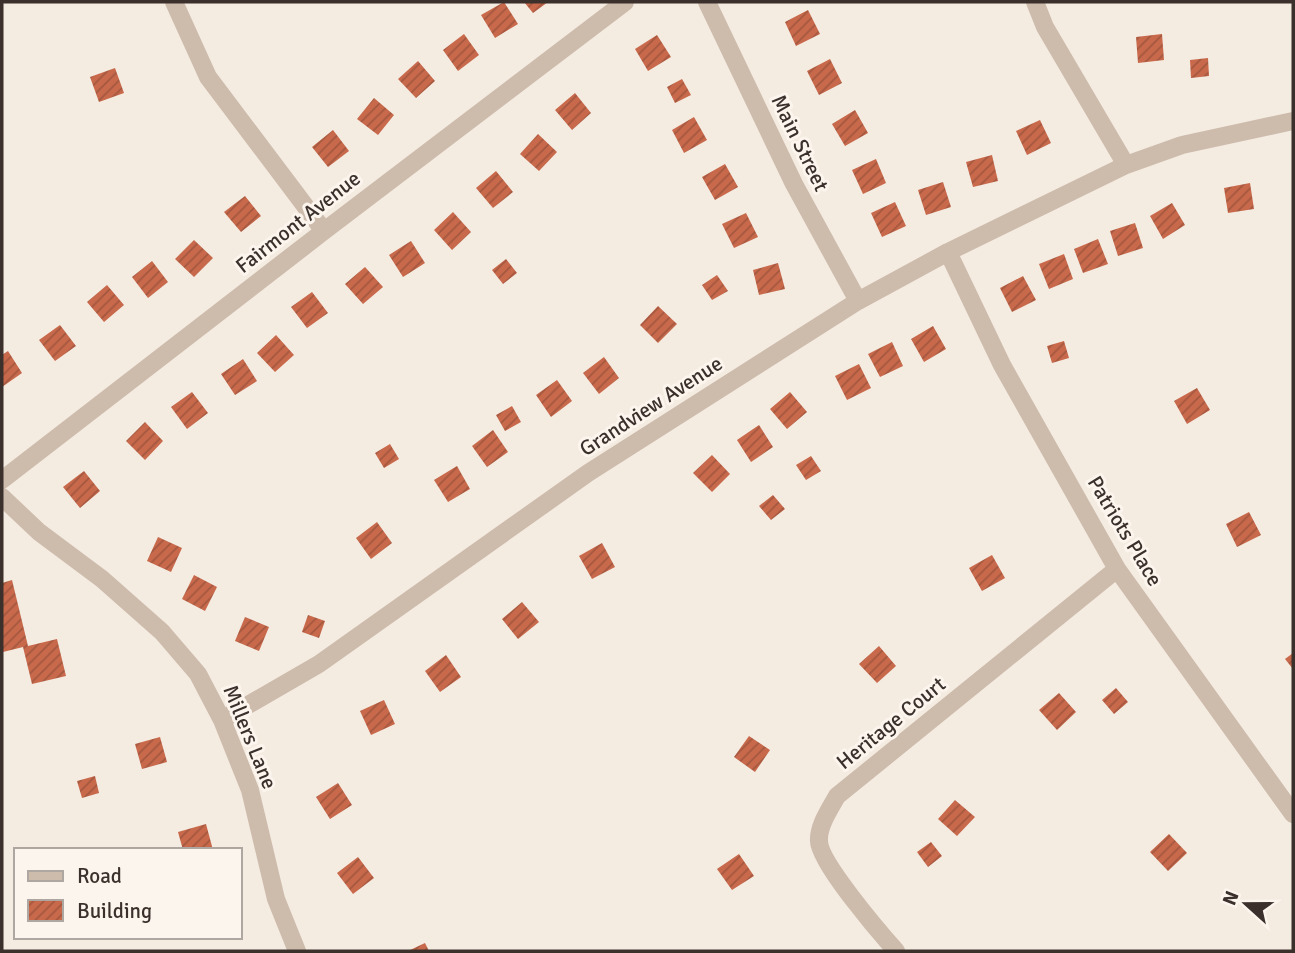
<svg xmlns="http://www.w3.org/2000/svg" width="1295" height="953" viewBox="0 0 1295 953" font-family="Signika,sans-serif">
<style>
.building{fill:url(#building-hatch)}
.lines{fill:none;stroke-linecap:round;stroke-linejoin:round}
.minor{stroke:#cdbbac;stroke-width:18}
.labels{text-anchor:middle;stroke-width:6;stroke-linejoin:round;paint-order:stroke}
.street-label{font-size:21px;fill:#3b302b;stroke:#fbf5ee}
</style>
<defs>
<pattern id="building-hatch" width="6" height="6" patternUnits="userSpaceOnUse" patternTransform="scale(1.75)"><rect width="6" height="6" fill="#c8694b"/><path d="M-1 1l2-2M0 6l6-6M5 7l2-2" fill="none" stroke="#a4573f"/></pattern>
</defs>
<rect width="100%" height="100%" fill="#f4ebe1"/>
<path class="building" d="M504 2 518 24 495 38 481 15Z
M524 2H548L533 13Z
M808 10 820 34 796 46 785 22Z
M464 34 479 55 458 71 443 50Z
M1162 34 1164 60 1138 63 1136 37Z
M657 35 671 57 648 71 635 49Z
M1208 58 1209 76 1191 78 1190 60Z
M830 59 842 83 819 95 807 71Z
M418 61 435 81 416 98 398 79Z
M115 68 124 93 99 102 90 77Z
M682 79 691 95 675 103 667 87Z
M575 93 591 113 572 130 555 110Z
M374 98 394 115 378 135 357 119Z
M855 110 868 133 845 146 832 124Z
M694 117 707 140 684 153 672 130Z
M1040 120 1051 143 1027 155 1016 131Z
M333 130 349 151 328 167 312 147Z
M538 134 557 152 539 171 520 154Z
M992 155 998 181 973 187 966 162Z
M876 159 886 183 863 194 852 170Z
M725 164 738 187 715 200 702 177Z
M496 171 513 192 493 208 476 188Z
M943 182 951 207 926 215 918 190Z
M1250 183 1254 209 1228 213 1224 188Z
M245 196 261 216 241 232 224 212Z
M895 202 906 226 882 237 871 213Z
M1172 203 1185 225 1163 239 1150 216Z
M453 212 471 232 452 250 434 230Z
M746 213 758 237 734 248 722 224Z
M1135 223 1143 248 1118 256 1110 231Z
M1098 239 1108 264 1083 273 1074 249Z
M194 240 213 258 194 277 175 259Z
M411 241 425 263 403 277 389 255Z
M1064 254 1073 279 1049 289 1039 264Z
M506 259 517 273 503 284 492 270Z
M152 261 168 282 148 298 132 277Z
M778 263 785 289 759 295 753 270Z
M365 267 383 287 363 304 345 284Z
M717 275 728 291 712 300 702 285Z
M1023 276 1036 300 1012 312 1000 288Z
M107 285 124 305 104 322 87 302Z
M312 292 328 313 307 328 291 307Z
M658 306 677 324 658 343 640 325Z
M60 325 76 346 55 361 39 340Z
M933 326 946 349 924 362 911 339Z
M276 335 294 355 275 372 257 353Z
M1064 341 1069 358 1052 363 1047 346Z
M892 342 903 366 880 377 868 354Z
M8 351 22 373 2 387V355Z
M604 357 619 378 599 394 583 373Z
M243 359 257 381 235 395 221 374Z
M859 364 871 388 847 400 835 376Z
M557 380 572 401 551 417 536 395Z
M1197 388 1210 410 1187 424 1174 401Z
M192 392 208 413 187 429 171 407Z
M790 392 807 412 787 429 770 409Z
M512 406 521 422 505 431 496 415Z
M145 422 163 441 145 460 126 441Z
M759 425 773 447 751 462 737 440Z
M493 430 508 452 487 467 472 446Z
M390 444 399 459 384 468 375 453Z
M712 455 730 474 712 492 693 473Z
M811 456 821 471 806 480 796 465Z
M457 466 470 489 448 502 434 480Z
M84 471 100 491 80 508 63 487Z
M773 495 785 509 771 520 759 506Z
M1249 512 1261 535 1237 547 1226 524Z
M377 522 392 543 371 559 356 538Z
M158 537 182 548 171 572 147 561Z
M602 543 615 567 592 579 579 556Z
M992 555 1005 578 982 591 969 568Z
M194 575 217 587 205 611 182 599Z
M12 580 28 646 57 639 66 676 32 684 23 647 3 652 2 583Z
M522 602 539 622 518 639 502 619Z
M308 615 325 621 319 638 302 632Z
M245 617 269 627 259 651 235 641Z
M879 646 896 666 877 683 859 664Z
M1293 653V669L1285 659Z
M446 655 461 677 440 692 425 671Z
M1116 688 1128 702 1114 714 1102 700Z
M1059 693 1076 712 1057 730 1039 710Z
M384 700 395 724 371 735 360 711Z
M749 736 770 750 755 772 734 757Z
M160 737 167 762 142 769 135 744Z
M95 776 99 793 82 798 77 781Z
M338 783 352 805 330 819 316 797Z
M955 800 975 817 957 836 938 819Z
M206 824 213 850H183L178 832Z
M1169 834 1187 853 1168 871 1150 852Z
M931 842 942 856 928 867 917 852Z
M739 854 754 876 732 890 717 869Z
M358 857 374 878 353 894 337 873Z
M425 943 429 951H408Z"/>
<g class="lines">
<path class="minor" d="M174 2 208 77 324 231
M707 2 794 184 858 301
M1035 2 1045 27 1126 165
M948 252 1002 365 1117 569 1293 814
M2 480 324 231 625 2
M2 497 39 532 102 579 162 632 198 674 222 720 250 790 276 899 297 951
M222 720 319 664 588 473 858 301 948 252 1126 165 1182 145 1293 121
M896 951C880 933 819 862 819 841 818 826 830 809 837 796L1117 569"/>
</g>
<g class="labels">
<g class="street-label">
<text transform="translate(800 143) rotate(64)" y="7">Main Street</text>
<text transform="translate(298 222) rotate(-38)" y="7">Fairmont Avenue</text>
<text transform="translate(651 406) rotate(-33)" y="7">Grandview Avenue</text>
<text transform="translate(1125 531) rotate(59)" y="7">Patriots Place</text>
<text transform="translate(891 723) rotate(-39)" y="7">Heritage Court</text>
<text transform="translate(250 737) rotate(68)" y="7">Millers Lane</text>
</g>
</g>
<rect width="1295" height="953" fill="none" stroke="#3b302b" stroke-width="7"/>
<rect x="14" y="848" width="228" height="91" fill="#fbf5ee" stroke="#aea6a0" stroke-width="2"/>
<rect x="28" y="871" width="35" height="10" fill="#cdbbac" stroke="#aea6a0" stroke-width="2"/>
<text x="77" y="883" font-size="21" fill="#3b302b">Road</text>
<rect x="28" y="900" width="35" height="21" fill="url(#building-hatch)" stroke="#aea6a0" stroke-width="2"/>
<text x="77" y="918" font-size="21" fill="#3b302b">Building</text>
<g transform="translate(1246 904) rotate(291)" stroke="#fbf5ee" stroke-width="5" paint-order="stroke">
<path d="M0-5L12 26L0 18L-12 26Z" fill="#3b302b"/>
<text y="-10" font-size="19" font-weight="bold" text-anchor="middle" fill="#3b302b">N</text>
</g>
</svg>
